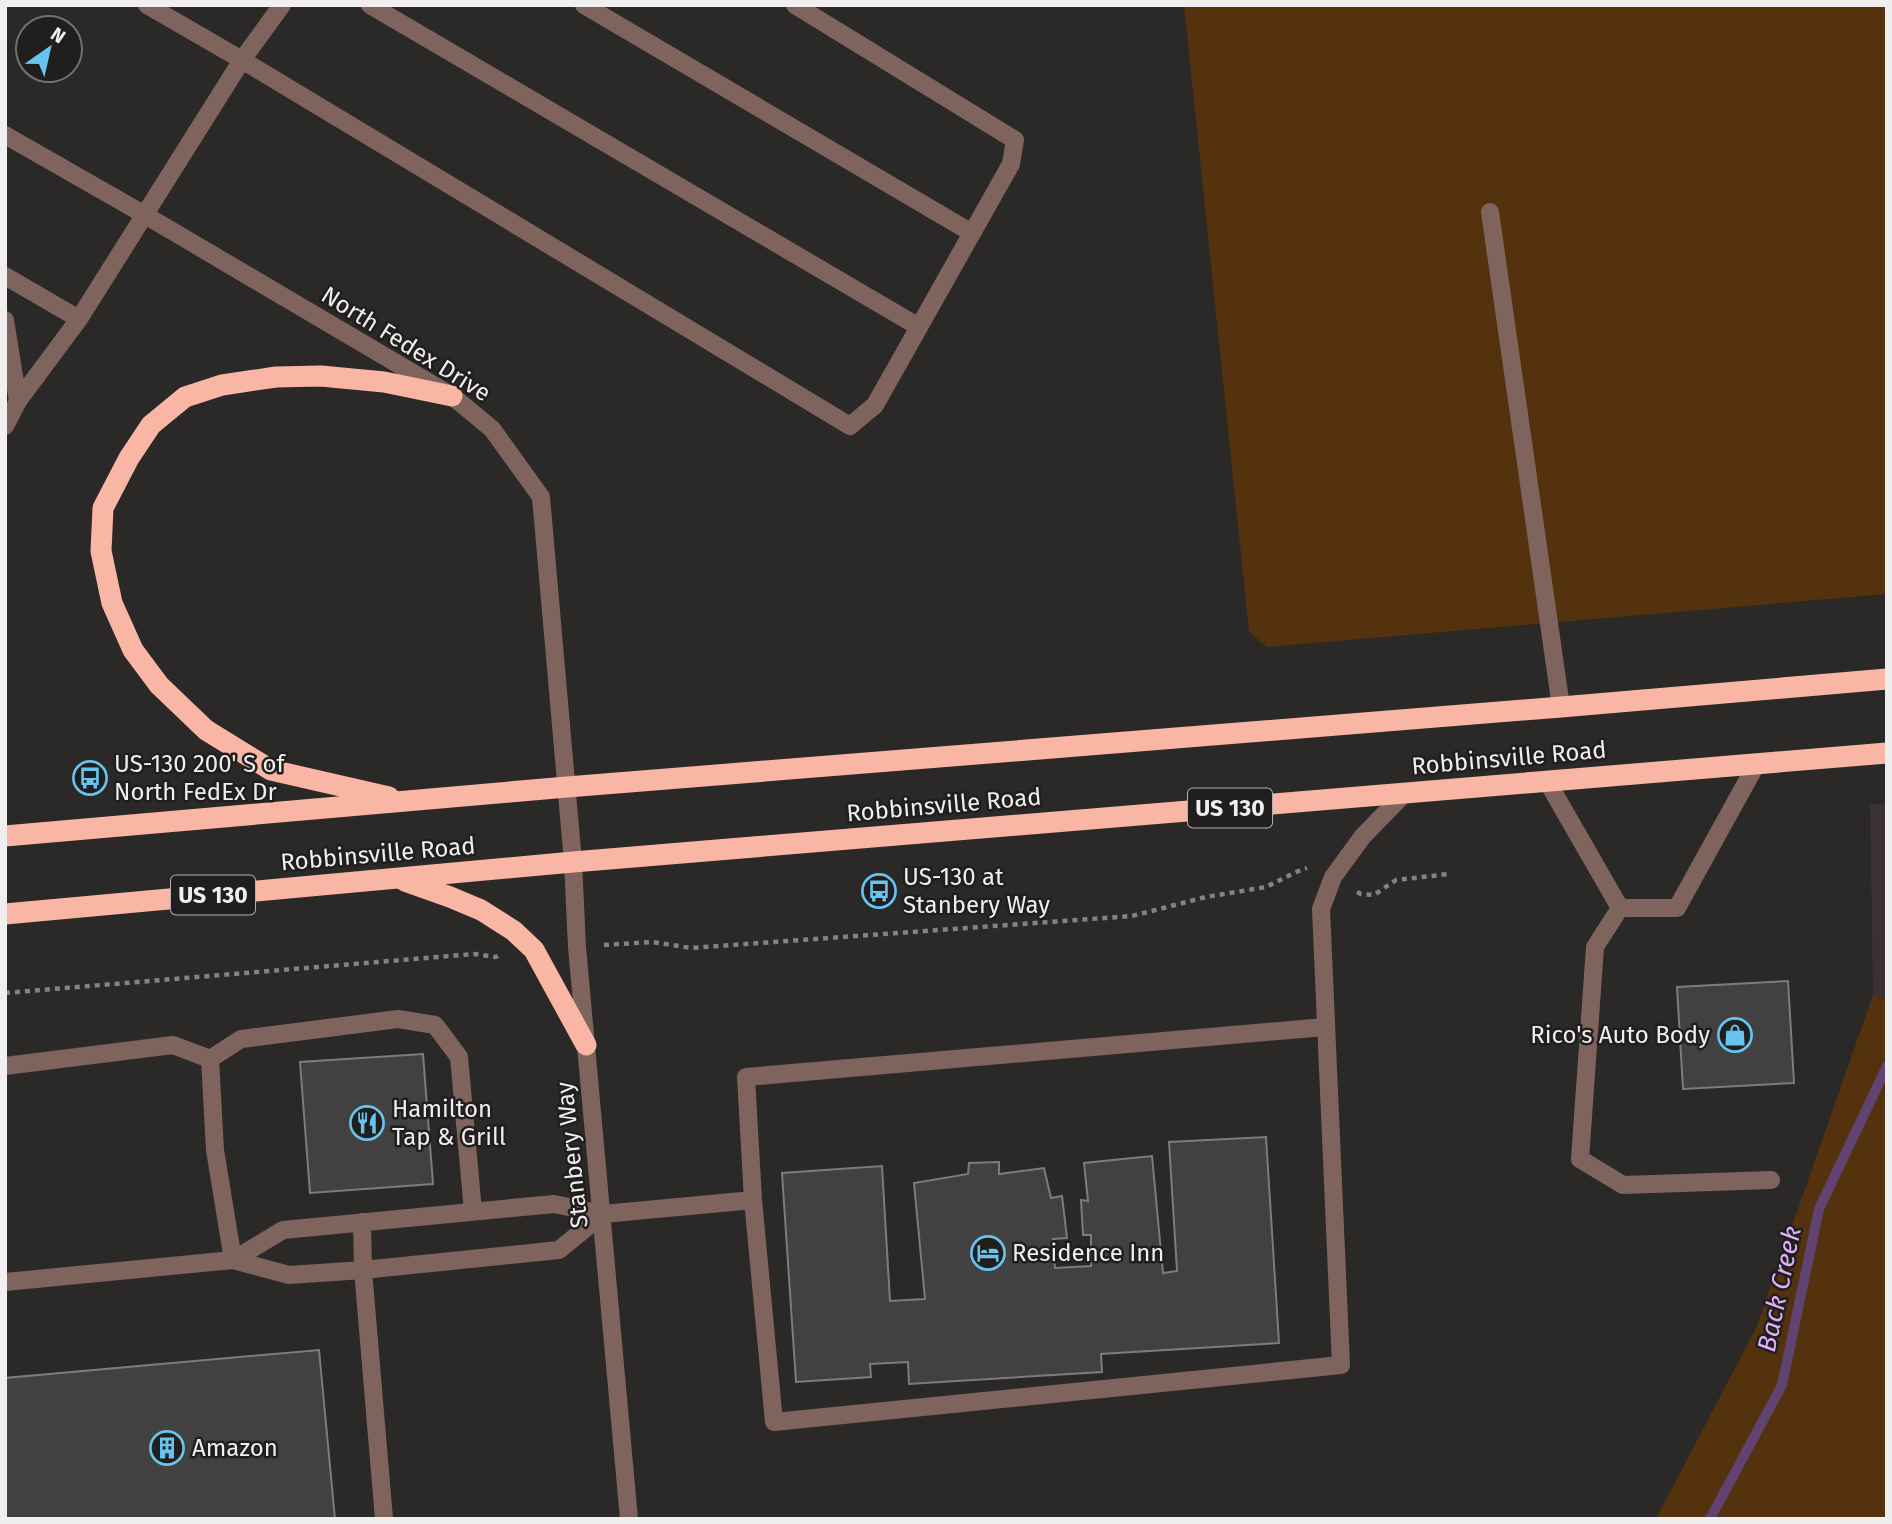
<svg xmlns="http://www.w3.org/2000/svg" width="1892" height="1524" viewBox="0 0 1892 1524" font-family="'Fira Sans',sans-serif">
<style>
.built{fill:#3b3133}
.green{fill:#53320d}
.lines{fill:none;stroke-linecap:round;stroke-linejoin:round}
.stream{stroke:#614372;stroke-width:10}
.building{fill:#434041;stroke:#7e7b7d;stroke-width:2}
.path{stroke:#858282;stroke-width:4.5;stroke-dasharray:5 5;stroke-linecap:butt}
.lane{stroke:#7f645d;stroke-width:18}
.street{stroke:#7f645d;stroke-width:18}
.highway{stroke:#fab6a4;stroke-width:21}
.labels{text-anchor:middle;stroke-width:5;stroke-linejoin:round;paint-order:stroke}
.shield{fill:#211e1e;stroke:#b2b0b0;stroke-width:2}
.shield-label{font-size:23px;font-weight:bold;fill:#f0eeee}
.street-label{font-size:24px;fill:#f0eeee;stroke:#211e1e}
.poi-label{font-size:24px;fill:#f0eeee;stroke:#211e1e;text-anchor:start}
.water-label{font-size:26px;font-style:italic;fill:#dfb0fa;stroke:#211e1e}
</style>
<rect width="100%" height="100%" fill="#2b2828"/>
<path class="built" d="M1887 803V1000L1873 995 1870 805Z"/>
<path class="green" d="M1184 5H1887V594L1267 647 1249 632Z
M1873 995 1887 1000V1519H1656L1757 1326Z"/>
<g class="lines">
<path class="stream" d="M1710 1519 1782 1385 1819 1209 1887 1066"/>
</g>
<path class="building" d="M1788 981 1794 1083 1683 1089 1677 987Z
M423 1054 433 1184 310 1193 300 1062Z
M1266 1137 1279 1343 1101 1354 1102 1372 909 1384 908 1362 870 1364 871 1377 796 1382 782 1173 882 1166 890 1301 925 1299 914 1183 968 1174 969 1163 999 1162V1174L1044 1168 1051 1198 1062 1196 1067 1238 1053 1239 1055 1268 1091 1266V1235H1083L1081 1200 1088 1201 1084 1163 1152 1156 1163 1273 1177 1271 1169 1142Z
M319 1350 335 1519H5V1378Z"/>
<g class="lines">
<path class="path" d="M1357 892 1361 894 1374 895 1396 880 1449 874
M604 945 652 942 691 948 1132 916 1206 897 1266 887 1296 872 1307 868
M5 993 474 954 496 957 499 955"/>
<path class="lane" d="M147 5 242 60 850 426 875 405 1011 164 1015 140 795 5
M370 5 919 327
M584 5 972 233
M1490 212 1561 707
M5 276 79 319
M5 320 18 401
M5 426 18 401 79 319 242 60 282 5
M1547 781 1620 908
M1620 908 1595 947 1580 1159 1623 1185 1771 1180
M1620 908H1677L1756 765
M1325 1027 746 1077 753 1200 774 1422 1341 1365 1321 909 1333 877 1363 836 1405 793
M210 1059 241 1039 398 1019 435 1025 459 1057 473 1211
M5 1066 173 1045 210 1059 215 1150 233 1260 5 1282
M603 1214 559 1250 363 1270 289 1275 233 1260 283 1230 554 1204 603 1214 753 1200
M362 1222 363 1270 384 1519"/>
<path class="street" d="M5 135 145 215 452 396 492 429 541 497 573 862 577 947 629 1519"/>
<path class="highway" d="M389 797 271 770 206 730 159 685 133 650 112 603 101 551 103 508 129 458 151 425 185 397 222 385 276 377 321 376 384 382 452 396
M5 836 567 787 1561 707 1887 679
M405 881 450 897 481 910 514 931 534 950 586 1045
M5 914 573 862 1887 753"/>
</g>
<defs>
<g id="bus-ring" transform="scale(1.75)"><circle r="9.5" fill="#211e1e" stroke="#66c4ef" stroke-width="1.5"/><path d="M-5-6H5V4H4V6H2V4H-2V6H-4V4H-5ZM-3.5-4V0h7V-4ZM-3.5 1.2v1.5H-2V1.2ZM2 1.2v1.5H3.5V1.2Z" fill="#66c4ef"/></g>
<g id="shop-ring" transform="scale(1.75)"><circle r="9.5" fill="#211e1e" stroke="#66c4ef" stroke-width="1.5"/><path d="M-5-2.5h2.3a2.7 3.5 0 0 1 5.4 0H5L5.5 6h-11ZM-1.5-2.5h3a1.5 2.3 0 0 0-3 0Z" fill="#66c4ef"/></g>
<g id="restaurant-ring" transform="scale(1.75)"><circle r="9.5" fill="#211e1e" stroke="#66c4ef" stroke-width="1.5"/><path d="M-5-6h1v4h1v-4h1v4h1v-4h1v5L-1.5 .5V6h-2V.5L-5-1ZM5-6V6H3V1.5H1.5Q1.5-4 5-6Z" fill="#66c4ef"/></g>
<g id="hotel-ring" transform="scale(1.75)"><circle r="9.5" fill="#211e1e" stroke="#66c4ef" stroke-width="1.5"/><path d="M-6-4.5h1.5V1H6V5H4.5V3h-9V5H-6ZM-4 0a1.8 1.8 0 1 1 3.6 0ZM.5 0V-2.5h3Q6-2.5 6 0Z" fill="#66c4ef"/></g>
<g id="building-ring" transform="scale(1.75)"><circle r="9.5" fill="#211e1e" stroke="#66c4ef" stroke-width="1.5"/><path d="M-4-6H4V6H1V3H-1V6H-4ZM-2.5-4.3h1.7v1.8h-1.7ZM.8-4.3h1.7v1.8H.8ZM-2.5-1h1.7V.8h-1.7ZM.8-1h1.7V.8H.8Z" fill="#66c4ef"/></g>
</defs>
<g fill-rule="evenodd">
<use href="#bus-ring" x="90" y="778"/>
<use href="#bus-ring" x="879" y="891"/>
<use href="#shop-ring" x="1735" y="1035"/>
<use href="#restaurant-ring" x="367" y="1123"/>
<use href="#hotel-ring" x="988" y="1253"/>
<use href="#building-ring" x="167" y="1448"/>
</g>
<g class="labels">
<g class="shield">
<rect x="1188" y="788.5" width="84" height="39" rx="5"/>
<rect x="171" y="875.5" width="84" height="39" rx="5"/>
</g>
<g class="shield-label">
<text x="1230" y="816">US 130</text>
<text x="213" y="903">US 130</text>
</g>
<g class="street-label">
<text transform="translate(406 344) rotate(32)" y="8">North Fedex Drive</text>
<text transform="translate(1509 758) rotate(-5)" y="8">Robbinsville Road</text>
<text transform="translate(944 805) rotate(-5)" y="8">Robbinsville Road</text>
<text transform="translate(378 854) rotate(-5)" y="8">Robbinsville Road</text>
<text transform="translate(572 1155) rotate(-96)" y="8">Stanbery Way</text>
</g>
<g class="poi-label">
<text x="114" y="772">US-130 200' S of<tspan x="114" dy="28">North FedEx Dr</tspan></text>
<text x="903" y="885">US-130 at<tspan x="903" dy="28">Stanbery Way</tspan></text>
<text x="1710" y="1043" text-anchor="end">Rico's Auto Body</text>
<text x="392" y="1117">Hamilton<tspan x="392" dy="28">Tap &amp; Grill</tspan></text>
<text x="1012" y="1261">Residence Inn</text>
<text x="192" y="1456">Amazon</text>
</g>
<g class="water-label">
<text transform="translate(1779 1289) rotate(-78)" y="9">Back Creek</text>
</g>
</g>
<rect width="1892" height="1524" fill="none" stroke="#f0eeee" stroke-width="14"/>
<g transform="translate(49 49) rotate(34)"><circle r="33" fill="#211e1e" stroke="#747171" stroke-width="2"/>
<path d="M0-5L12 26L0 18L-12 26Z" fill="#66c4ef"/>
<text y="-10" font-size="19" font-weight="bold" text-anchor="middle" fill="#f0eeee">N</text>
</g>
</svg>
